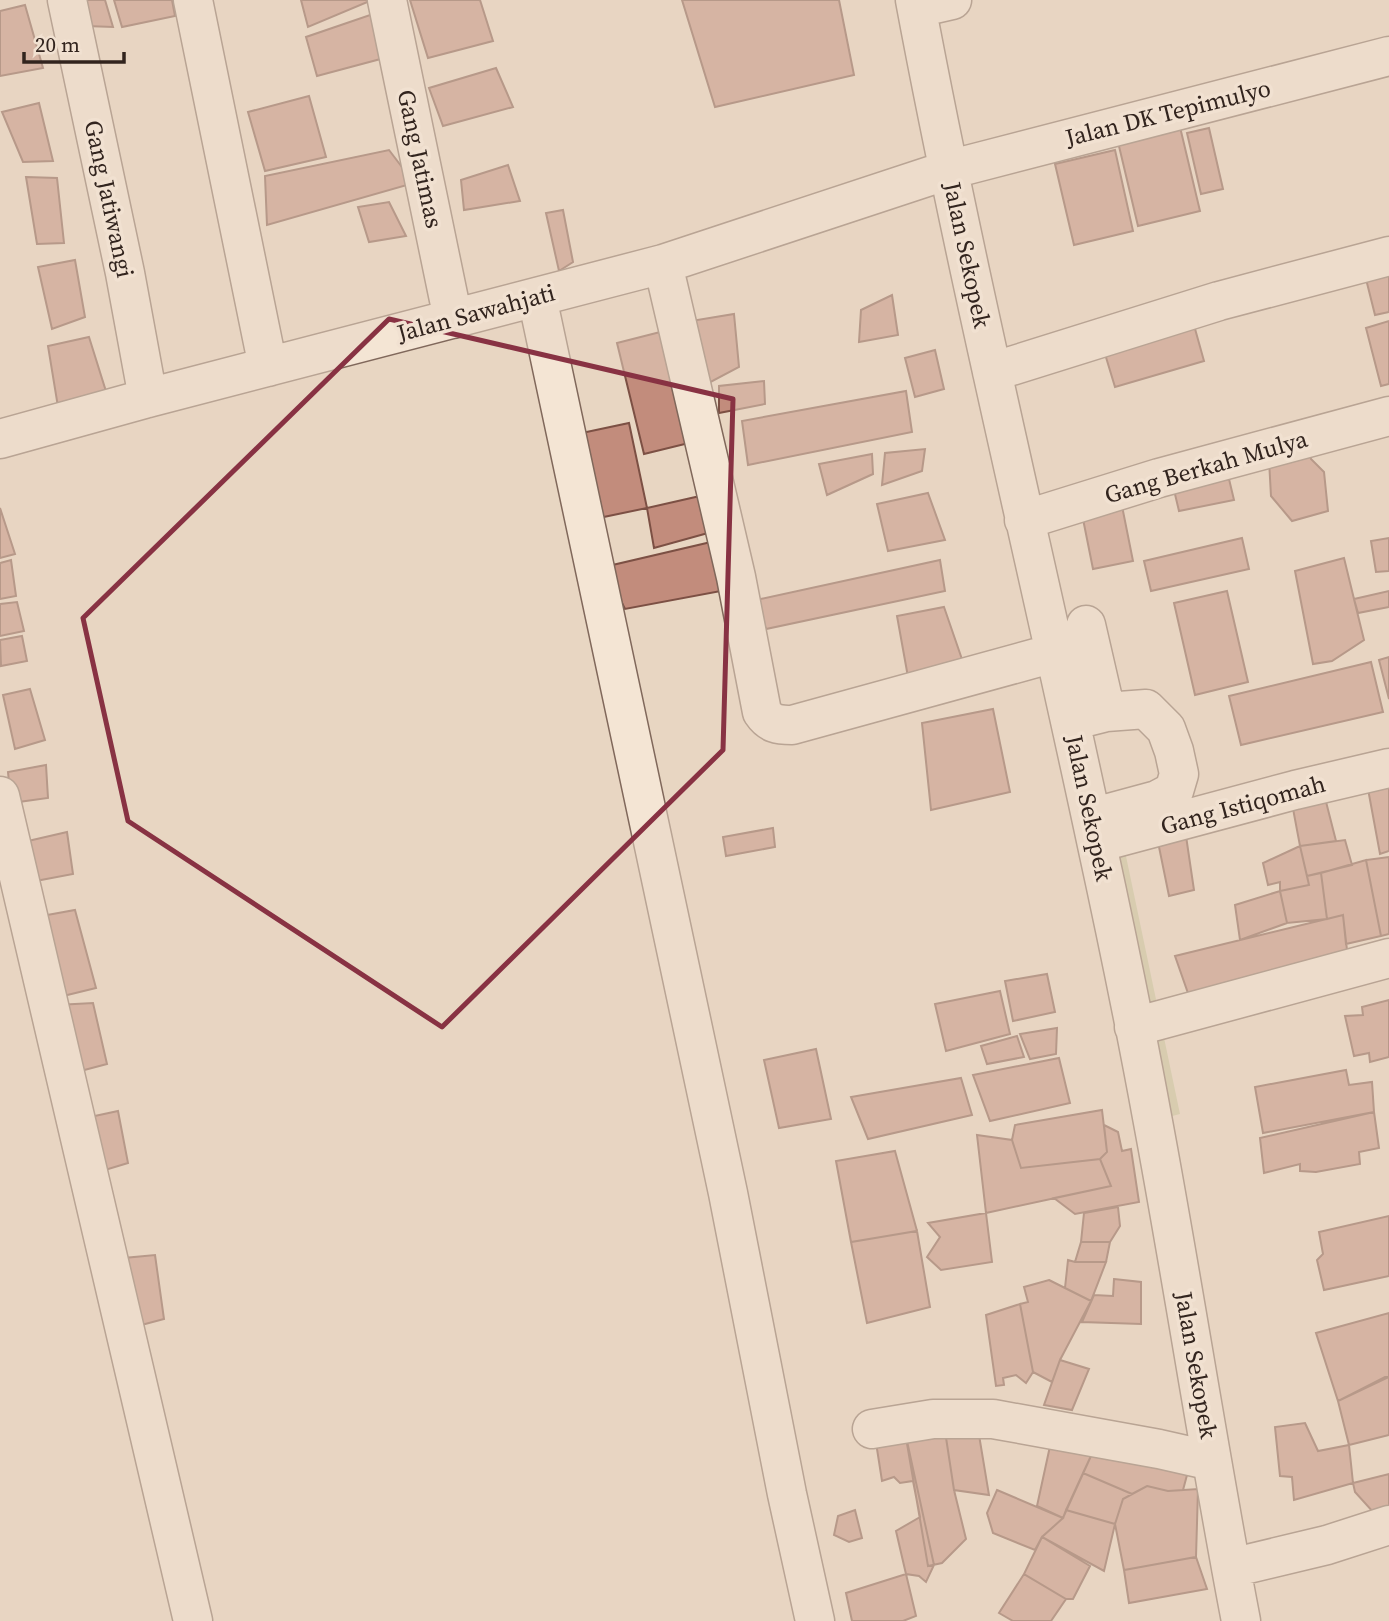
<svg xmlns="http://www.w3.org/2000/svg" width="1389" height="1621" viewBox="0 0 1389 1621" font-family="'Source Serif 4',serif">
<style>
.green{fill:#c5c298}
.building{fill:#c28c7c;stroke:#7c5044;stroke-width:2}
.lines{fill:none;stroke-linecap:round;stroke-linejoin:round}
.minor-casing{stroke:#80685b;stroke-width:41}
.minor{stroke:#f4e5d4;stroke-width:38}
.marked{fill:none;stroke:#883243;stroke-width:5;stroke-linejoin:round}
.labels{text-anchor:middle;stroke-width:7;stroke-linejoin:round;paint-order:stroke}
.street-label{font-size:24px;fill:#32241e;stroke:#f1e1d1}
</style>
<rect width="100%" height="100%" fill="#e8d6c2"/>
<path class="green" d="M1122 837 1180 1114 1153 1121 1097 843Z"/>
<path class="building" d="M80 0H105L113 27 86 26Z
M114 0H172L175 16 122 27Z
M301 0H372L308 27Z
M410 0H480L493 41 428 58Z
M682 0H839L854 75 715 107Z
M25 5 43 68 0 76V11Z
M373 14 388 57 317 76 306 37Z
M496 68 513 107 443 126 429 88Z
M309 96 326 157 265 171 248 112Z
M39 103 53 161 23 162 2 112Z
M1180 127 1200 211 1138 226 1118 142Z
M1209 128 1223 189 1201 194 1187 133Z
M389 150 414 183 267 225 265 176Z
M1115 150 1133 231 1074 245 1055 164Z
M508 165 520 201 464 210 461 180Z
M26 177 57 178 64 243 37 244Z
M389 202 406 236 369 242 358 207Z
M563 210 573 262 559 271 546 213Z
M75 260 85 317 52 329 38 267Z
M1389 274V312L1375 315 1366 279Z
M892 295 898 335 859 342 861 310Z
M734 314 739 367 703 386 691 321Z
M1192 318 1204 361 1115 387 1102 344Z
M1389 321V384L1381 386 1366 328Z
M672 329 693 442 644 454 617 343Z
M89 337 109 401 58 407 48 346Z
M935 350 944 389 915 397 905 358Z
M764 381 765 404 719 413V386Z
M906 391 912 432 748 465 742 421Z
M629 423 647 508 594 519 577 434Z
M1307 444 1311 459 1324 472 1328 511 1292 521 1271 496 1269 460Z
M925 449 922 471 882 485 885 453Z
M872 454 873 474 827 495 819 464Z
M1229 479 1234 500 1179 511 1174 490Z
M928 493 945 540 888 551 877 504Z
M700 496 708 533 654 548 647 508Z
M1121 501 1133 561 1093 569 1081 509Z
M0 508 15 554 0 558Z
M1242 538 1249 569 1151 591 1144 561Z
M1389 538V571L1376 572 1371 541Z
M711 542 721 591 625 609 604 567Z
M1344 558 1364 640 1332 661 1313 664 1295 571Z
M11 560 16 596 0 599V563Z
M940 560 945 591 766 629 756 600Z
M1227 591 1248 682 1195 695 1174 603Z
M1389 591V607L1358 613 1354 599Z
M17 602 24 631 0 636V604Z
M944 607 965 668 908 677 897 616Z
M22 636 27 661 1 666 0 640Z
M1389 657V699L1379 660Z
M1371 662 1383 712 1241 745 1229 696Z
M30 689 45 740 15 749 3 695Z
M993 709 1010 792 931 810 922 723Z
M46 765 48 798 11 803 8 772Z
M1389 779V851L1380 854 1368 789Z
M1323 790 1336 841 1300 846 1291 798Z
M773 828 775 847 726 856 723 837Z
M67 832 73 874 25 883 15 844Z
M1186 836 1194 890 1169 896 1158 842Z
M1345 840 1352 865 1307 876 1300 846Z
M1300 846 1309 885 1280 891V882L1268 885 1263 863Z
M1389 857V934L1381 936 1366 860Z
M1366 860 1381 936 1346 944 1343 915 1327 919 1321 873Z
M1321 873 1327 919 1287 923 1280 891 1309 885 1307 876Z
M1280 891 1287 923 1240 940 1235 905Z
M75 910 96 988 55 998 36 917Z
M1343 915 1347 950 1189 996 1175 956Z
M1047 974 1055 1012 1013 1021 1005 981Z
M1000 991 1010 1034 946 1051 935 1004Z
M1389 1000V1057L1370 1062 1369 1053 1354 1056 1345 1016 1363 1015 1362 1007Z
M93 1003 107 1064 73 1073 57 1005Z
M1057 1028 1056 1054 1030 1059 1020 1034Z
M1017 1036 1024 1057 987 1064 981 1046Z
M816 1049 831 1119 779 1128 764 1060Z
M1059 1058 1070 1103 990 1121 973 1075Z
M1346 1070 1349 1085 1372 1082 1374 1112 1263 1133 1255 1087Z
M961 1078 972 1115 868 1139 851 1097Z
M1102 1110 1107 1152 1100 1159 1021 1168 1012 1140 1015 1125Z
M118 1111 128 1163 105 1170 90 1117Z
M1374 1112 1379 1148 1359 1152 1360 1164 1316 1172 1300 1171V1164L1264 1173 1260 1138Z
M1104 1125 1118 1132 1122 1151 1131 1149 1139 1202 1075 1214 1054 1198 1111 1186 1100 1159 1107 1152Z
M977 1135 1012 1140 1021 1168 1100 1159 1111 1186 986 1213Z
M895 1151 917 1231 851 1242 836 1161Z
M1118 1207 1120 1226 1110 1242H1081L1084 1213Z
M986 1213 992 1262 941 1270 927 1257 940 1237 928 1223Z
M1389 1216V1276L1324 1290 1317 1260 1323 1254 1319 1232Z
M917 1231 930 1307 867 1323 851 1242Z
M1081 1242H1110L1106 1262H1075Z
M155 1255 164 1319 134 1327 124 1258Z
M1068 1260 1075 1262H1106L1091 1301 1065 1288Z
M1114 1279 1141 1282V1324L1082 1322 1094 1295 1113 1296Z
M1049 1280 1091 1301 1060 1360 1052 1382 1033 1372 1020 1304 1028 1302 1024 1287Z
M1020 1304 1033 1372 1026 1383 1016 1375 1003 1378 1004 1385 996 1386 986 1315Z
M1389 1313V1377L1338 1401 1316 1333Z
M1060 1360 1089 1369 1072 1410 1044 1405Z
M1385 1377H1389V1435L1349 1445 1338 1401Z
M977 1423 989 1495 954 1490 945 1431Z
M1305 1423 1318 1451 1349 1445 1353 1483 1294 1500 1292 1477 1280 1476 1275 1427Z
M945 1431 954 1490 966 1539 942 1563 928 1566 905 1432Z
M905 1432 934 1565 926 1582 919 1576 906 1574 896 1531 920 1517 913 1481 900 1483 894 1477 882 1481 875 1436Z
M1052 1437 1096 1445 1063 1518 1037 1506Z
M1096 1445 1191 1460 1183 1490 1168 1491 1147 1486 1132 1494 1083 1473Z
M1083 1473 1132 1494 1123 1499 1115 1524 1066 1510Z
M1389 1474V1508L1373 1512 1355 1492 1353 1483Z
M1147 1486 1168 1491 1198 1489 1196 1557 1124 1570 1115 1524 1123 1499Z
M997 1490 1063 1518 1042 1537 1035 1550 993 1533 987 1513Z
M855 1510 862 1538 849 1542 834 1535 838 1516Z
M1066 1510 1115 1524 1104 1571 1042 1537 1063 1518Z
M1042 1537 1090 1566 1073 1599H1066L1024 1574Z
M1196 1557 1207 1589 1129 1603 1124 1570Z
M906 1574 916 1616 903 1621H852L846 1593Z
M1024 1574 1066 1599 1051 1621H1013L999 1613Z"/>
<g class="lines">
<g class="minor-casing">
<path id="minor" d="M67 0 125 273 148 398
M193 0 268 367
M387 0 453 319
M915 0C968 283 1037 563 1097 845 1117 937 1136 1029 1153 1122 1184 1288 1209 1455 1241 1621
M917 8 952 0
M663 264 736 577 762 712C770 724 778 725 792 725L1054 653
M537 297 728 1193 787 1494 815 1621
M992 372 1219 301 1389 256
M0 439 148 398 663 264 948 170 1389 56
M1024 520 1159 478 1389 416
M1086 625 1106 712
M1070 721 1106 712 1146 709 1166 729 1174 751 1179 774 1174 791 1157 800 1109 813
M0 796 193 1621
M1097 843 1295 790 1389 768
M1134 1027 1389 958
M872 1429 933 1419H993L1159 1449 1212 1461
M1231 1568 1327 1545 1389 1525"/>
</g>
<use href="#minor" class="minor"/>
</g>
<path d="M0 0H1389V1621H0ZM389 319 733 399 723 750 442 1027 128 821 83 618Z" fill="#e8d6c2" fill-opacity=".55" fill-rule="evenodd"/>
<path class="marked" d="M389 319 733 399 723 750 442 1027 128 821 83 618Z"/>
<g class="labels">
<g class="street-label">
<text transform="translate(1168 113) rotate(-14)" y="8">Jalan DK Tepimulyo</text>
<text transform="translate(420 159) rotate(78)" y="8">Gang Jatimas</text>
<text transform="translate(109 199) rotate(78)" y="8">Gang Jatiwangi</text>
<text transform="translate(967 255) rotate(78)" y="8">Jalan Sekopek</text>
<text transform="translate(476 313) rotate(-15)" y="8">Jalan Sawahjati</text>
<text transform="translate(1206 467) rotate(-16)" y="8">Gang Berkah Mulya</text>
<text transform="translate(1243 805) rotate(-15)" y="8">Gang Istiqomah</text>
<text transform="translate(1089 808) rotate(78)" y="8">Jalan Sekopek</text>
<text transform="translate(1196 1365) rotate(80)" y="8">Jalan Sekopek</text>
</g>
</g>
<path d="M24 52v10h100v-10" fill="none" stroke="#32241e" stroke-width="3.5"/>
<text x="35" y="52" font-size="21" fill="#32241e" stroke="#f1e1d1" stroke-width="5" paint-order="stroke">20 m</text>
</svg>
